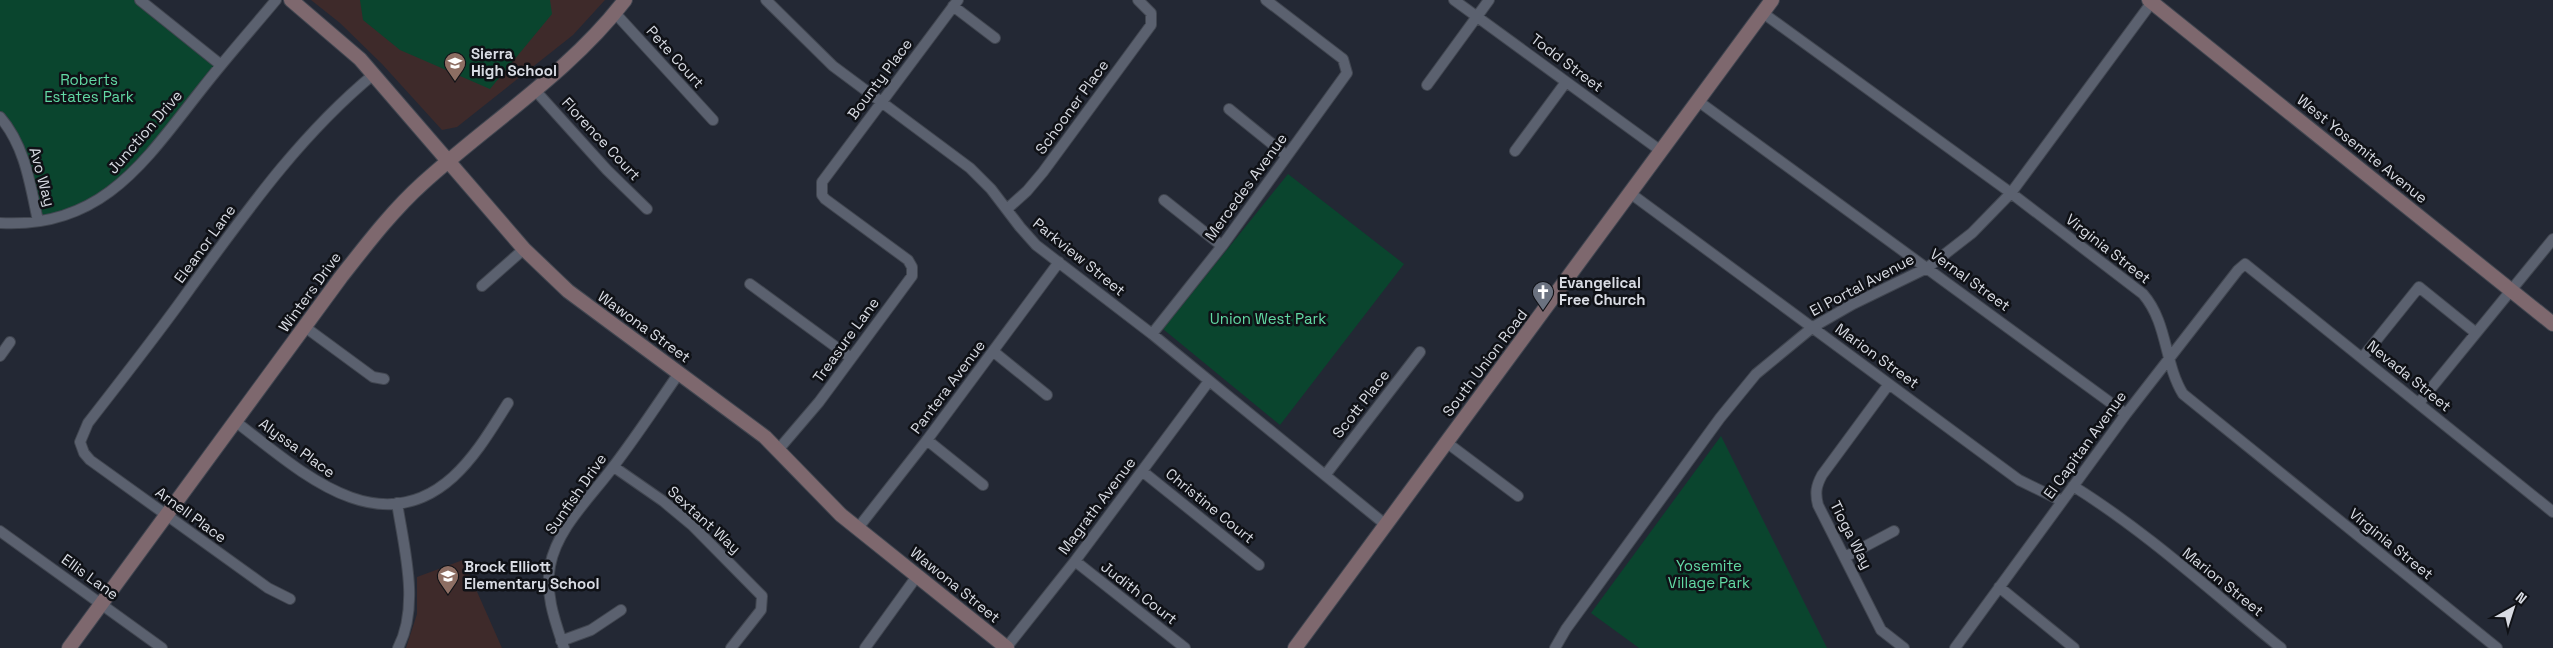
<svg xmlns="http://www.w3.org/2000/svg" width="2553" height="648" viewBox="0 0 2553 648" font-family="'Space Grotesk',sans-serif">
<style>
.education{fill:#3e2a2a}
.green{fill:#0a452e}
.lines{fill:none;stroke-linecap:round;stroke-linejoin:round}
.street-casing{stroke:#414650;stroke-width:12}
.secondary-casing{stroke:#414650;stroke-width:16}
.street{stroke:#5b616f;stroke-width:10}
.secondary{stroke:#7e686e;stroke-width:14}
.labels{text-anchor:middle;stroke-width:5;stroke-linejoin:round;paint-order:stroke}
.poi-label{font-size:15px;font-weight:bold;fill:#d8dbe3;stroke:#0f1116;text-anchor:start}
.street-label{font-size:15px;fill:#d8dbe3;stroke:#0f1116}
.park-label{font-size:15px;fill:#62d9a4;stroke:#0f1116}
</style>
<rect width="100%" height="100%" fill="#232834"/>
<path class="education" d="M311 0H605L573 35 457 127 442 130 382 64 340 23Z
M463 560 502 648H406L417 614V577Z"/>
<path class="green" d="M0 0H140L221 65 111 193 38 221 26 166 0 117Z
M360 0H550L552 14 490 89 400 50 363 20Z
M1288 174 1404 264 1280 425 1163 329Z
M1721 436 1827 648H1639L1591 613Z"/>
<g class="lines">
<g class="street-casing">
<path id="street" d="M140 0 221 65
M766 0 833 66 970 168 991 189 1020 227 1036 245 1152 334 1386 525
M1454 0 1661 151
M953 6 995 38
M615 13 713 120
M1763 13 2011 193 2143 294C2168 323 2164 363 2183 394L2497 648
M1427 85 1489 0
M534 89 607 170 647 209
M1698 101 2126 414
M1229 109 1287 156
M0 117C25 146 30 184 38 221
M1515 151 1566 82
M1630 193 2019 480 2062 501
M1164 200 1222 246
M1007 209 1027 191 1043 172 1151 25V13L1138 0
M0 223C102 229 145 161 201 90 225 59 251 30 276 0
M750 284 851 358
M482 286 524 249
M305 327 373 377 384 379
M1152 334 1222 246 1347 73 1343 59 1266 0
M994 352 1047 395
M0 356 10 342
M2362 358 2419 287 2476 333
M1889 384 1822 475C1816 486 1815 493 1818 505L1881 630 1904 648
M2419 403 2553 239
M236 422C297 468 377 546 453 477 476 456 492 428 508 403
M927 440 983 485
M1446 442 1518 496
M778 450 819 402 912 276V267L908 260 825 199 822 195V182L958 0
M614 467 663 501 693 526 762 596 761 610 731 648
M1142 471 1259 565
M1326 474 1420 352
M2073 486C2147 532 2213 593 2281 648
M397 503C404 548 420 606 398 648
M858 528 927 440 1059 262
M0 531 162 648
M1845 557 1894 531
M1075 561 1185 648
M1999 587 2074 648
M290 599 268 588 90 460 84 453 80 442 88 423C122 379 157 335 189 290 246 212 299 136 374 74
M561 641 591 630 621 610
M564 648C555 621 545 595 550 566 557 528 591 497 613 467 636 437 657 405 679 373
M865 648 917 576
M1006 648 1075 561 1209 381
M1555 648 1566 629 1720 418 1756 374 1813 327 1853 304 1927 268 1972 233 2011 193 2152 2
M1955 648 2126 414 2238 270 2245 264 2553 512"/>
</g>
<g class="secondary-casing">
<path id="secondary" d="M291 0 360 59 524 249 568 291 765 437 841 515 1007 648
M2149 0 2553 324
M69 648 341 277C367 244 392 211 423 183 490 122 570 72 625 0
M1295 648 1772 0"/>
</g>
<use href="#street" class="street"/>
<use href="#secondary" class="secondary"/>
</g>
<defs>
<g id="school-pin" transform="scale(1.125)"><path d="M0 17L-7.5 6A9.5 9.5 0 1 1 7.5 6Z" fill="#8d6e63" stroke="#0f1116"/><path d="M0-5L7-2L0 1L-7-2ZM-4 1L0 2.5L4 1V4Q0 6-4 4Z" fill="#fff"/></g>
<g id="church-pin" transform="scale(1.125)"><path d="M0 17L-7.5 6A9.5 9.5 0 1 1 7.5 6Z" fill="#6b7280" stroke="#0f1116"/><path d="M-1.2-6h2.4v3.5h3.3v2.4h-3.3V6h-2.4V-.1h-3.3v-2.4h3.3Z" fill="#fff"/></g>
</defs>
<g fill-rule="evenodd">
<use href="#school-pin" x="455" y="63"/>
<use href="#church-pin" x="1543" y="292"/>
<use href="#school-pin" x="448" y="576"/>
</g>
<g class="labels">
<g class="poi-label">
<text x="471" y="59">Sierra<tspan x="471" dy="17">High School</tspan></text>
<text x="1559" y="288">Evangelical<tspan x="1559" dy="17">Free Church</tspan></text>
<text x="464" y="572">Brock Elliott<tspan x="464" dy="17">Elementary School</tspan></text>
</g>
<g class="street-label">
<text transform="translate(675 57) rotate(48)" y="5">Pete Court</text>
<text transform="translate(1567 63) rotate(37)" y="5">Todd Street</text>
<text transform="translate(880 79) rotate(-53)" y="5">Bounty Place</text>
<text transform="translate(1072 107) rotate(-54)" y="5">Schooner Place</text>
<text transform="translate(145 132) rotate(-49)" y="5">Junction Drive</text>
<text transform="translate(601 139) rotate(47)" y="5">Florence Court</text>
<text transform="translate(2362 149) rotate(39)" y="5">West Yosemite Avenue</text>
<text transform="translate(42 177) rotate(75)" y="5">Avo Way</text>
<text transform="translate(1246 187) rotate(-54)" y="5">Mercedes Avenue</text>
<text transform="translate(205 244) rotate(-54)" y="5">Eleanor Lane</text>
<text transform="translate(2108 249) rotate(38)" y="5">Virginia Street</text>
<text transform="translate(1079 257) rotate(39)" y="5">Parkview Street</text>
<text transform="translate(1970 280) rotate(36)" y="5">Vernal Street</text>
<text transform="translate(1862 285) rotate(-28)" y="5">El Portal Avenue</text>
<text transform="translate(310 292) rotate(-54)" y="5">Winters Drive</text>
<text transform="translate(644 327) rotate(36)" y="5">Wawona Street</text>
<text transform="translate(846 340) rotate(-54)" y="5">Treasure Lane</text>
<text transform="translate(1877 356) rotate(36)" y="5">Marion Street</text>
<text transform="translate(1485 363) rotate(-53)" y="5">South Union Road</text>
<text transform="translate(2409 376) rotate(39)" y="5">Nevada Street</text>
<text transform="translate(948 387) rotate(-53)" y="5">Pantera Avenue</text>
<text transform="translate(1361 404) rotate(-52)" y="5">Scott Place</text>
<text transform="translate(2085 445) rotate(-54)" y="5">El Capitan Avenue</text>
<text transform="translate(297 448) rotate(36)" y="5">Alyssa Place</text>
<text transform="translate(576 494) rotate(-55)" y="5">Sunfish Drive</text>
<text transform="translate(1097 506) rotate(-53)" y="5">Magrath Avenue</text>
<text transform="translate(1210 506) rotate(39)" y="5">Christine Court</text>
<text transform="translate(191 515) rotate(36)" y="5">Arnell Place</text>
<text transform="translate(704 520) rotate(42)" y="5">Sextant Way</text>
<text transform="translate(1851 535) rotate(63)" y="5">Tioga Way</text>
<text transform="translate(2391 544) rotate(39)" y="5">Virginia Street</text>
<text transform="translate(90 577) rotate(36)" y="5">Ellis Lane</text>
<text transform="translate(2223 582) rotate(39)" y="5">Marion Street</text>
<text transform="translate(955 585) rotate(39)" y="5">Wawona Street</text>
<text transform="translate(1139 593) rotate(38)" y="5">Judith Court</text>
</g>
<g class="park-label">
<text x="89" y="85">Roberts<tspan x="89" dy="17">Estates Park</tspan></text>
<text x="1268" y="324">Union West Park</text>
<text x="1709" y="571">Yosemite<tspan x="1709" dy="17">Village Park</tspan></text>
</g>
</g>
<g transform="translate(2513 608) rotate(39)" stroke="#0f1116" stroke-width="4" paint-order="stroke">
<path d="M0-4L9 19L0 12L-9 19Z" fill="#d8dbe3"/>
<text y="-8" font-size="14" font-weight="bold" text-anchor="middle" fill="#d8dbe3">N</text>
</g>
</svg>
